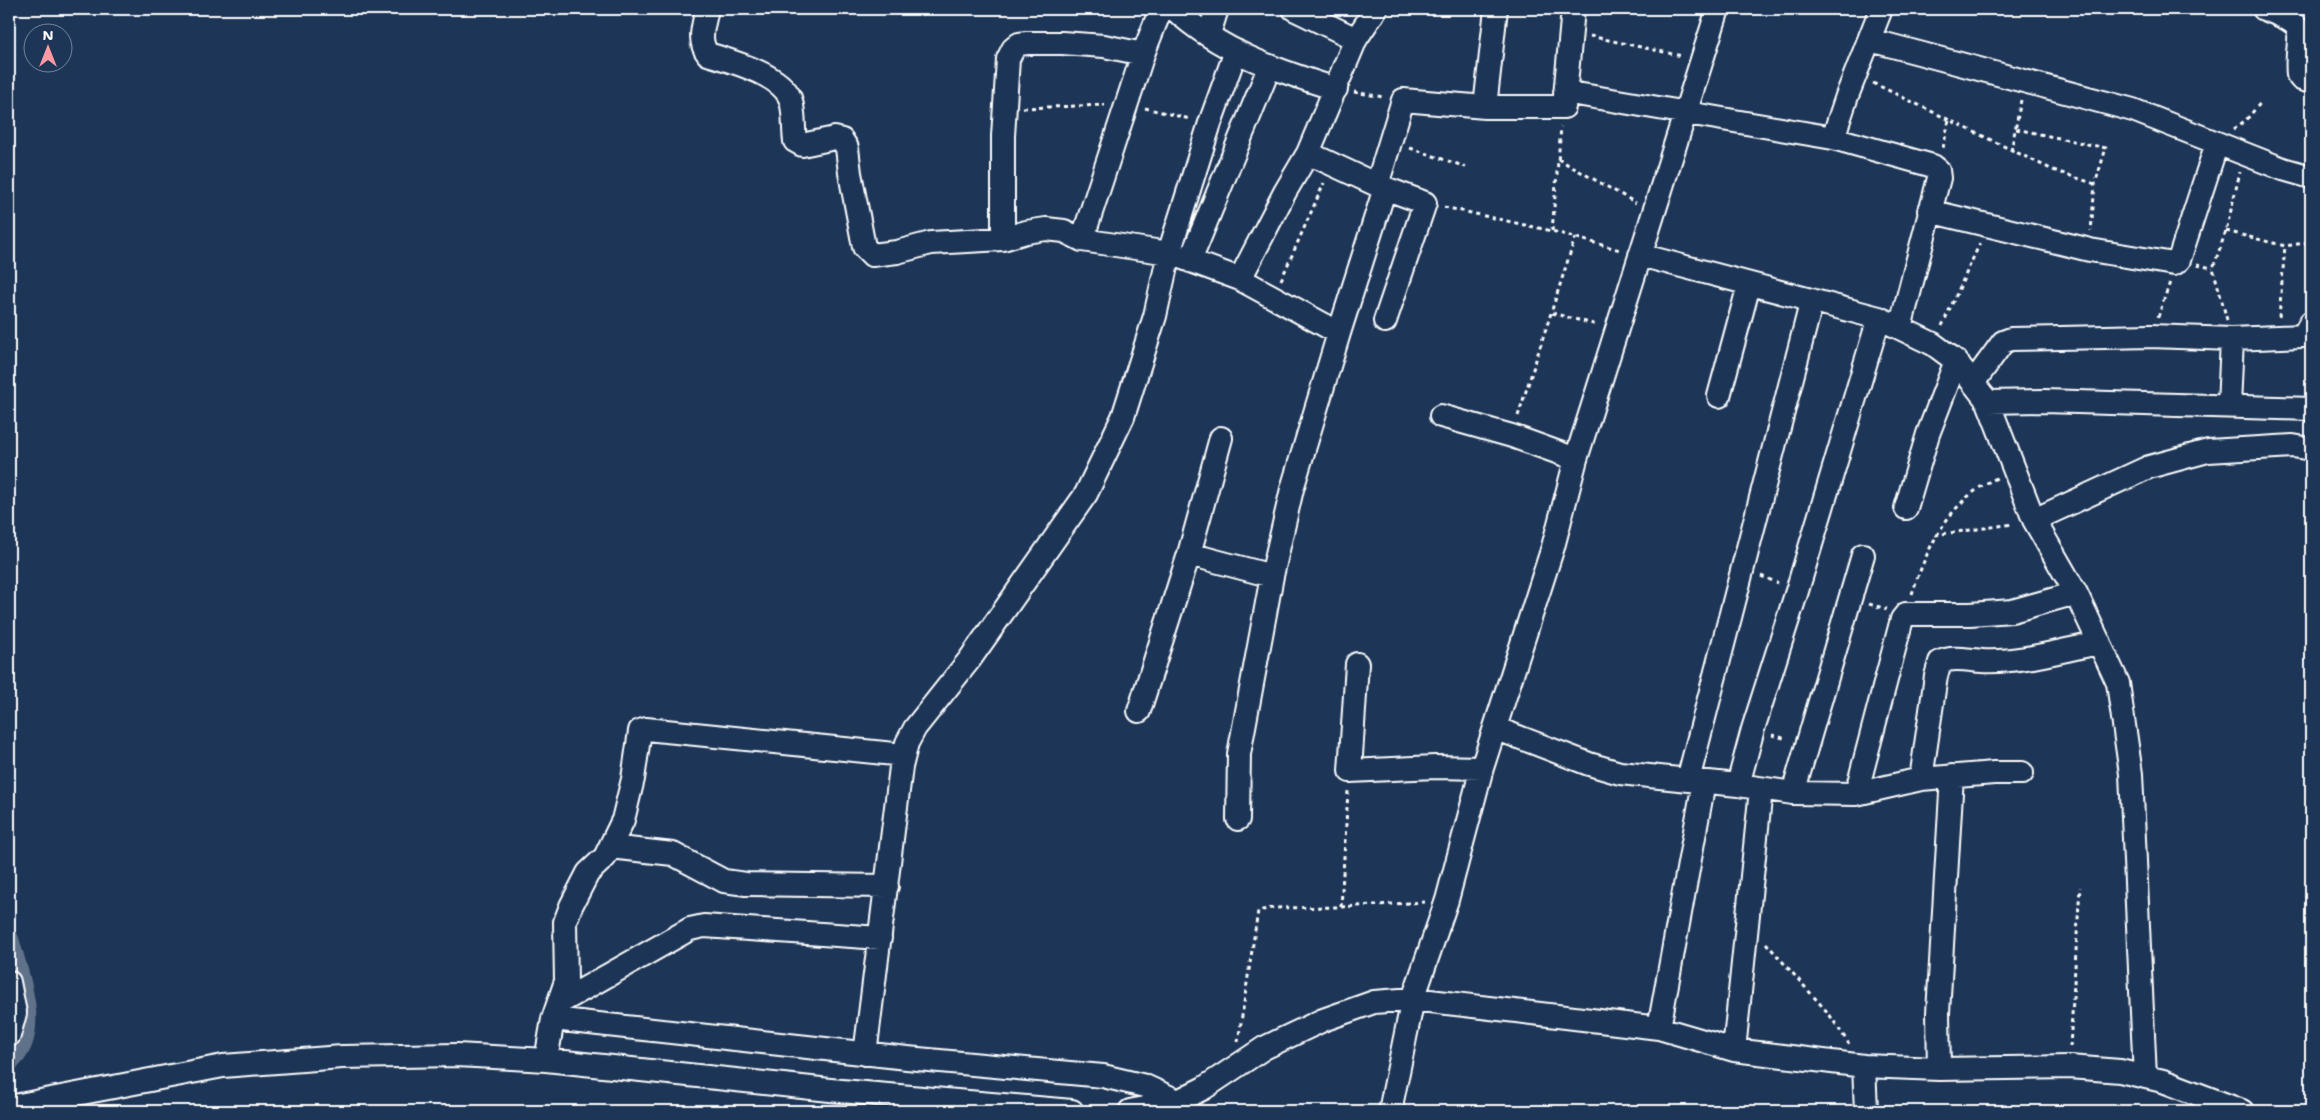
<svg xmlns="http://www.w3.org/2000/svg" width="2320" height="1120" viewBox="0 0 2320 1120" font-family="'Shantell Sans',sans-serif">
<style>
.lines{fill:none;stroke-linecap:round;stroke-linejoin:round}
.canal{stroke:#617289;stroke-width:20}
.street-casing{stroke:#fff;stroke-width:26}
.path{stroke:#fff;stroke-width:3;stroke-dasharray:4 4;stroke-linecap:butt}
.street{stroke:#1d3557;stroke-width:22}
</style>
<rect width="100%" height="100%" fill="#1d3557"/>
<filter id="ink" filterUnits="userSpaceOnUse"><feTurbulence type="fractalNoise" baseFrequency=".02" numOctaves="2"/><feDisplacementMap in="SourceGraphic" scale="10" xChannelSelector="R" yChannelSelector="G"/><feConvolveMatrix kernelMatrix="1 2 1 2 8 2 1 2 1" color-interpolation-filters="sRGB"/></filter>
<g filter="url(#ink)">
<g class="lines">
<path class="canal" d="M9 939C18 973 43 1034 9 1062"/>
<g class="street-casing">
<path id="street" d="M707 9C704 24 697 41 708 54 730 61 780 74 790 98 795 110 793 128 795 141L802 145 835 138 842 140 847 148 850 173 864 247 872 255 897 252 931 243 1003 239 1026 232 1046 229 1064 231 1082 240 1169 253 1240 279 1339 333 1292 489 1272 576 1239 754 1238 819
M1174 9C1219 51 1278 71 1336 89
M1294 9 1356 39
M2264 9C2316 28 2294 31 2298 75L2301 79 2311 82
M1209 34 1217 9
M1870 40 2133 110 2283 169 2311 177
M1565 92 1833 138 1933 166 1938 170 1939 178 1900 328
M1485 107 1496 9
M1833 138 1847 96 1881 9
M1308 153 1377 185 1425 203 1385 321
M1377 185 1403 100 1485 107H1564L1573 9
M1929 211 2090 250 2174 264 2179 260 2217 143
M1003 239V136L1008 59 1013 49 1019 44 1027 43H1062L1104 46 1143 54
M1082 240 1143 54 1161 9
M1640 255 1879 318 1933 344 1956 361 1988 402 2034 520 2076 593 2118 683 2131 774 2145 1077
M1190 261 1269 68
M1240 279 1285 192 1308 153 1356 39 1376 9
M1339 333 1385 188
M1973 383 2003 342 2011 339 2151 336 2232 339 2303 336 2311 322
M1719 396 1749 285
M1988 402 2044 401 2311 409
M2229 406 2232 339
M1441 416 1512 436 1576 459
M1906 508 1928 434 1956 361
M2034 520 2149 467 2208 451 2293 446 2311 449
M1189 554 1272 576
M1357 664 1350 771 1435 767 1482 768
M1139 711 1189 554 1221 438
M1495 728 1589 764 1620 773 1738 785 1793 793 1856 794 1921 779 1994 773H2022
M1921 779 1936 676 1940 662C1952 656 1968 660 1982 661 2021 663 2062 650 2100 643
M1688 780 1812 300
M1738 785 1753 729 1797 591 1879 318
M1793 793 1863 555
M1856 794 1902 619 1906 614H1970L2012 611 2076 593
M610 847 673 854 724 881 746 884 887 886
M9 982 15 1013 9 1035
M559 1003 690 929 704 926 880 938
M553 1019 907 1058 1103 1076 1145 1086 1178 1101
M1659 1028 1704 782
M1734 1050 1761 789
M865 1054 901 767 907 743 915 728 970 659 1086 494 1123 417 1155 316 1169 253 1210 123 1236 51
M546 1060 553 1019 566 981 565 922 571 906 588 873 605 857 623 820 633 779 640 731 646 729 904 755
M1864 1066 1866 1111
M1939 1069 1938 1013 1952 776
M9 1107 223 1066 342 1057 457 1055 546 1060 830 1090 1072 1111
M1130 1111 1178 1101 1204 1088 1264 1048 1323 1020 1374 1002 1413 999 1659 1028 1734 1050 1864 1066 1939 1069 2069 1067 2120 1071 2163 1081 2242 1111
M1390 1111 1413 999 1447 900 1482 768 1553 547 1576 459 1718 9"/>
</g>
<path class="path" d="M2136 13 2137 9
M1590 36 1682 56
M1873 83 2053 170 2095 184
M1354 92 1383 97
M1023 108 1105 105
M1145 108 1190 119
M2016 129 2106 148 2095 184 2091 231
M2234 129 2246 120 2262 101
M1410 148 1466 167
M1943 148 1949 120
M2011 151 2021 100
M1558 159 1636 203
M1444 207 1552 231 1620 250
M1552 231 1561 127
M2226 231 2285 246 2311 242
M2197 265 2213 268
M1281 280 1324 183
M1552 313 1597 325
M2158 317 2170 282
M2279 317 2285 246
M2227 320 2213 268 2226 231 2240 172
M1942 326 1980 243
M1518 416 1575 238
M1935 535 2013 524
M1761 576 1778 583
M1912 594C1927 547 1950 499 1997 478
M1869 604 1887 609
M1772 735 1787 739
M1341 907 1348 791
M1766 943 1829 1014 1849 1044
M1238 1042 1258 911 1272 908 1341 907 1426 902
M2070 1047 2080 887
M1524 1111 1525 1105"/>
<use href="#street" class="street"/>
</g>
</g>
<rect width="2320" height="1120" fill="none" stroke="#1d3557" stroke-width="30"/>
<rect x="15" y="15" width="2290" height="1090" fill="none" stroke="#fff" stroke-width="2" filter="url(#ink)"/>
<g transform="translate(48 48)"><circle r="24" fill="#1d3557" stroke="#77869a"/>
<path d="M0-4L9 19L0 12L-9 19Z" fill="#ff9aa2"/>
<text y="-8" font-size="14" font-weight="bold" text-anchor="middle" fill="#ffffff">N</text>
</g>
</svg>
